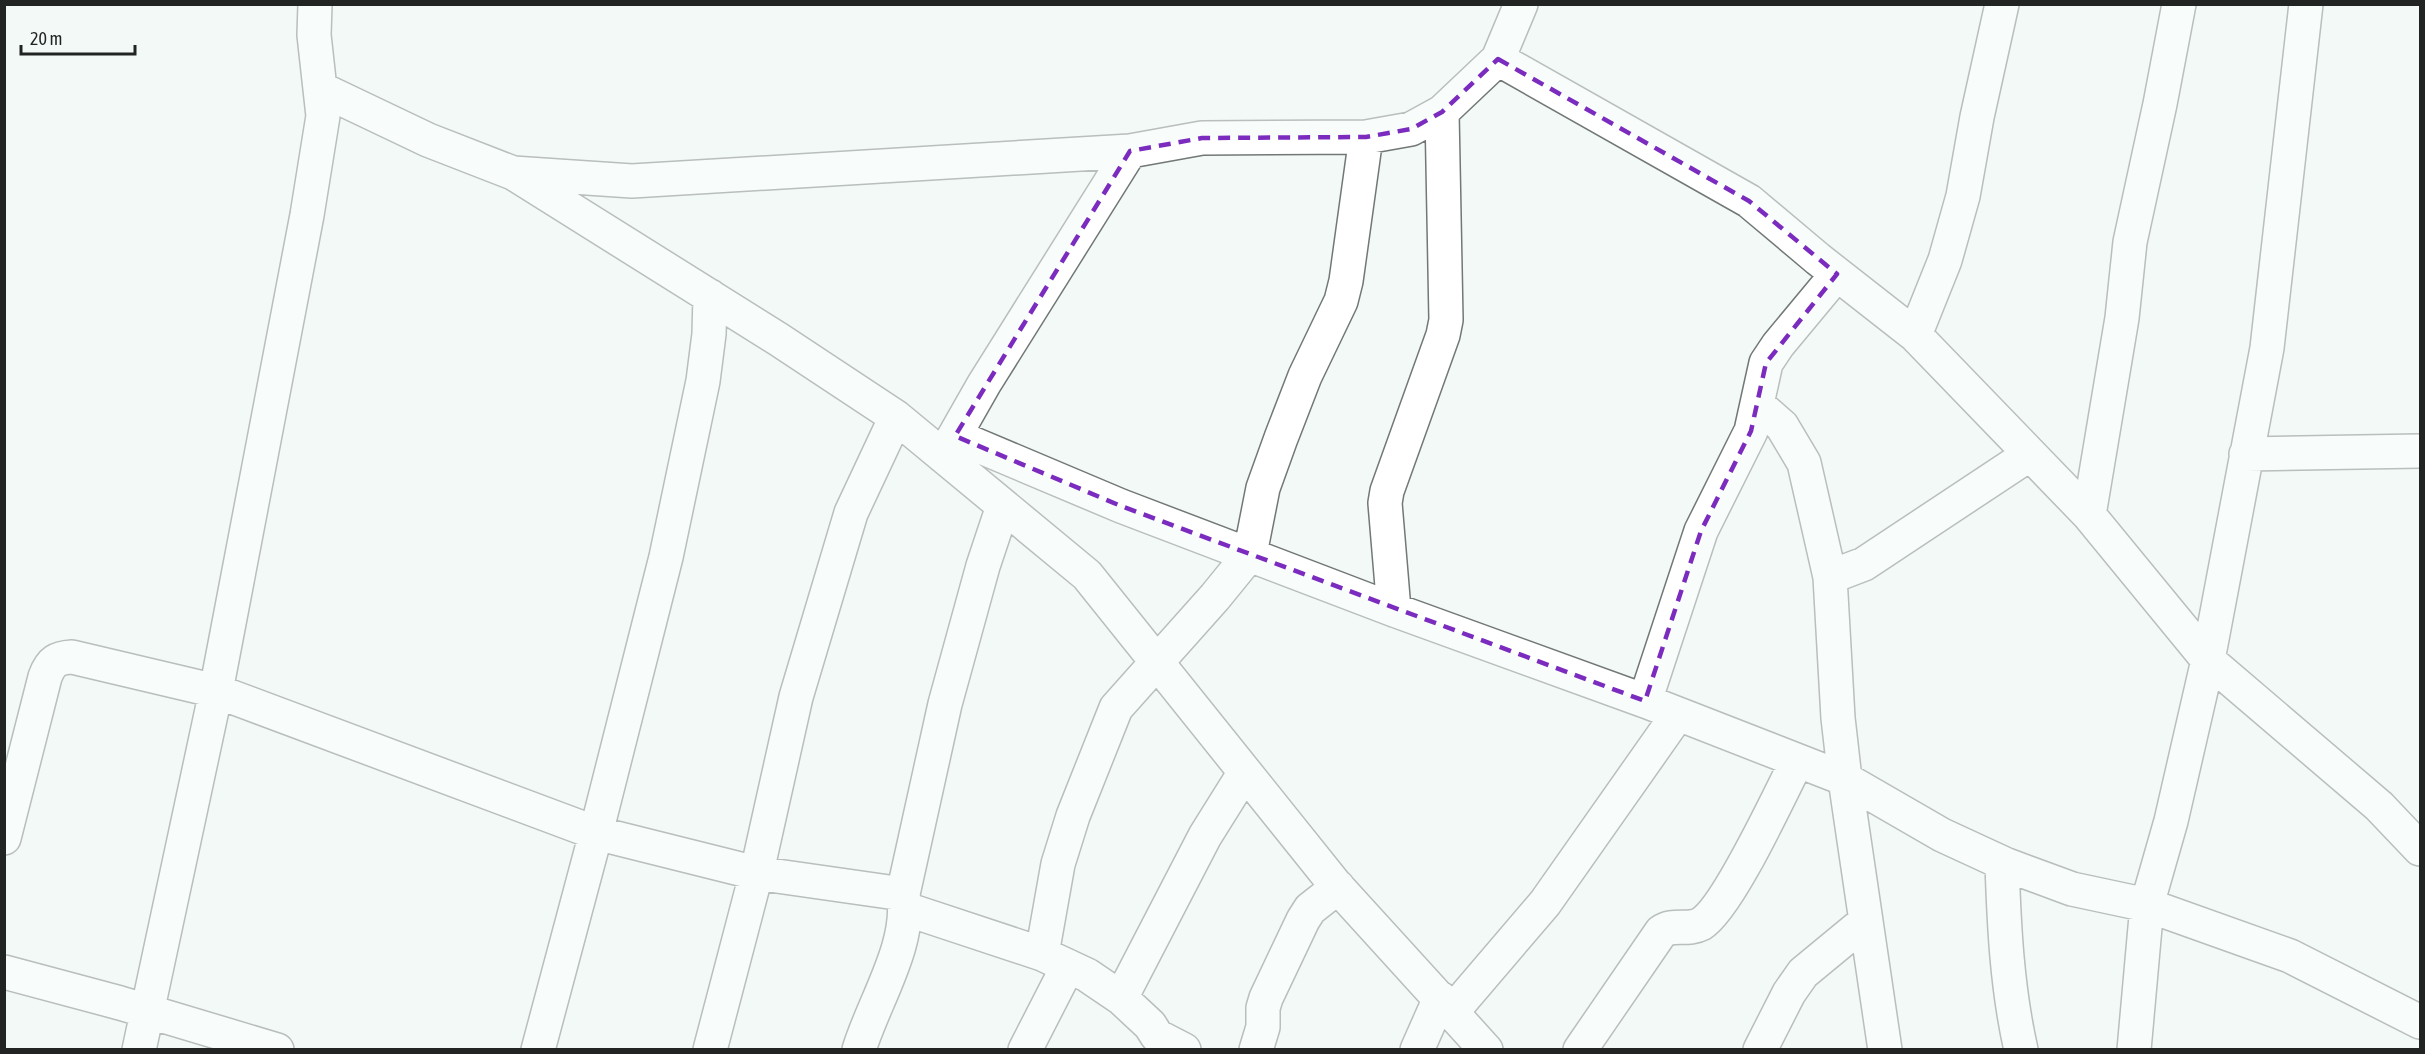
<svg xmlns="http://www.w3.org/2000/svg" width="2425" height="1054" viewBox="0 0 2425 1054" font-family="'Asap Condensed',sans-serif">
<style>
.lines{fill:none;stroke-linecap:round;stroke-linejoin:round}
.minor-casing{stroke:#727875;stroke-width:36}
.minor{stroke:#fff;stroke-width:33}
.marked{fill:none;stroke:#7b2cbf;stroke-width:4.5;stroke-dasharray:12 8;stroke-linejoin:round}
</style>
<rect width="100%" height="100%" fill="#f2f9f6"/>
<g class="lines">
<g class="minor-casing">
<path id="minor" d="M1498 59 1749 201 1818 259 1915 335 2089 515 2208 660 2379 806 2420 849
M321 89 428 140 513 173 632 181 1130 151 1202 138 1366 137 1411 129 1442 112 1498 59 1521 4
M513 173 778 339 896 417 1087 575 1334 883 1486 1050
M1915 335 1945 260 1963 196 1977 117 2002 4
M1758 405 1782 426 1804 463 1830 577 1838 718 1845 779 1885 1050
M955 436 1121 506 1394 610 1645 701 1845 779 1942 835 2007 865 2072 889 2147 905 2290 956 2420 1022
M2246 454 2420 451
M943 456 984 384 1130 151
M2089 515 2122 318 2130 242 2160 104 2179 4
M1830 577 1864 564 2030 454
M1394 610 1385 503 1387 491 1443 335 1446 320 1442 112
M1645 701 1701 531 1751 431 1766 363 1778 345 1837 274
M4 838 45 677C51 661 57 658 72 657L216 691 596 833 756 873 903 894
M2002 863C2004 926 2007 988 2021 1050
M906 909 1042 954 1087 975 1121 998 1150 1025 1157 1036 1184 1050
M1042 954 1058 864 1073 816 1116 708 1215 597 1250 554 1263 488 1281 438 1305 376 1341 301 1346 281 1366 137
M4 972 120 1003 277 1050
M1121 998 1205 836 1245 772
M1452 1012 1545 903 1678 714
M139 1050 216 691 307 215 323 116 314 35 315 4
M538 1050 596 833 666 557 703 381 709 334 710 296
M710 1050 758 867 796 697 851 513 896 417
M859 1050C873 1003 913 942 903 894L945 704 983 566 1003 506
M1025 1050 1068 966
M1256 1050 1263 1027V1008L1266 998 1303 920 1310 909 1338 887
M1417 1050 1440 998
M1580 1050 1661 932C1673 923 1688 931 1701 924 1728 908 1780 794 1797 761
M1760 1050 1789 993 1803 973 1866 921
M2134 1050 2147 905 2171 821 2208 660 2267 348 2306 4"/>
</g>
<use href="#minor" class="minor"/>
</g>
<path d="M0 0H2425V1054H0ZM1498 59 1749 201 1837 274 1766 363 1751 431 1701 531 1645 701 1121 506 955 436 1130 151 1202 138 1366 137 1411 129 1442 112Z" fill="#f2f9f6" fill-opacity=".55" fill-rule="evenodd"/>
<path class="marked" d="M1498 59 1749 201 1837 274 1766 363 1751 431 1701 531 1645 701 1121 506 955 436 1130 151 1202 138 1366 137 1411 129 1442 112Z"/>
<rect width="2425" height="1054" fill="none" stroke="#222423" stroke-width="12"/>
<path d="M21 45v9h114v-9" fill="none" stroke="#222423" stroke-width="3"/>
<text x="30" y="45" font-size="18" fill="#222423" stroke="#f2f9f6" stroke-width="4.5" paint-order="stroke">20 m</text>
</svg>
